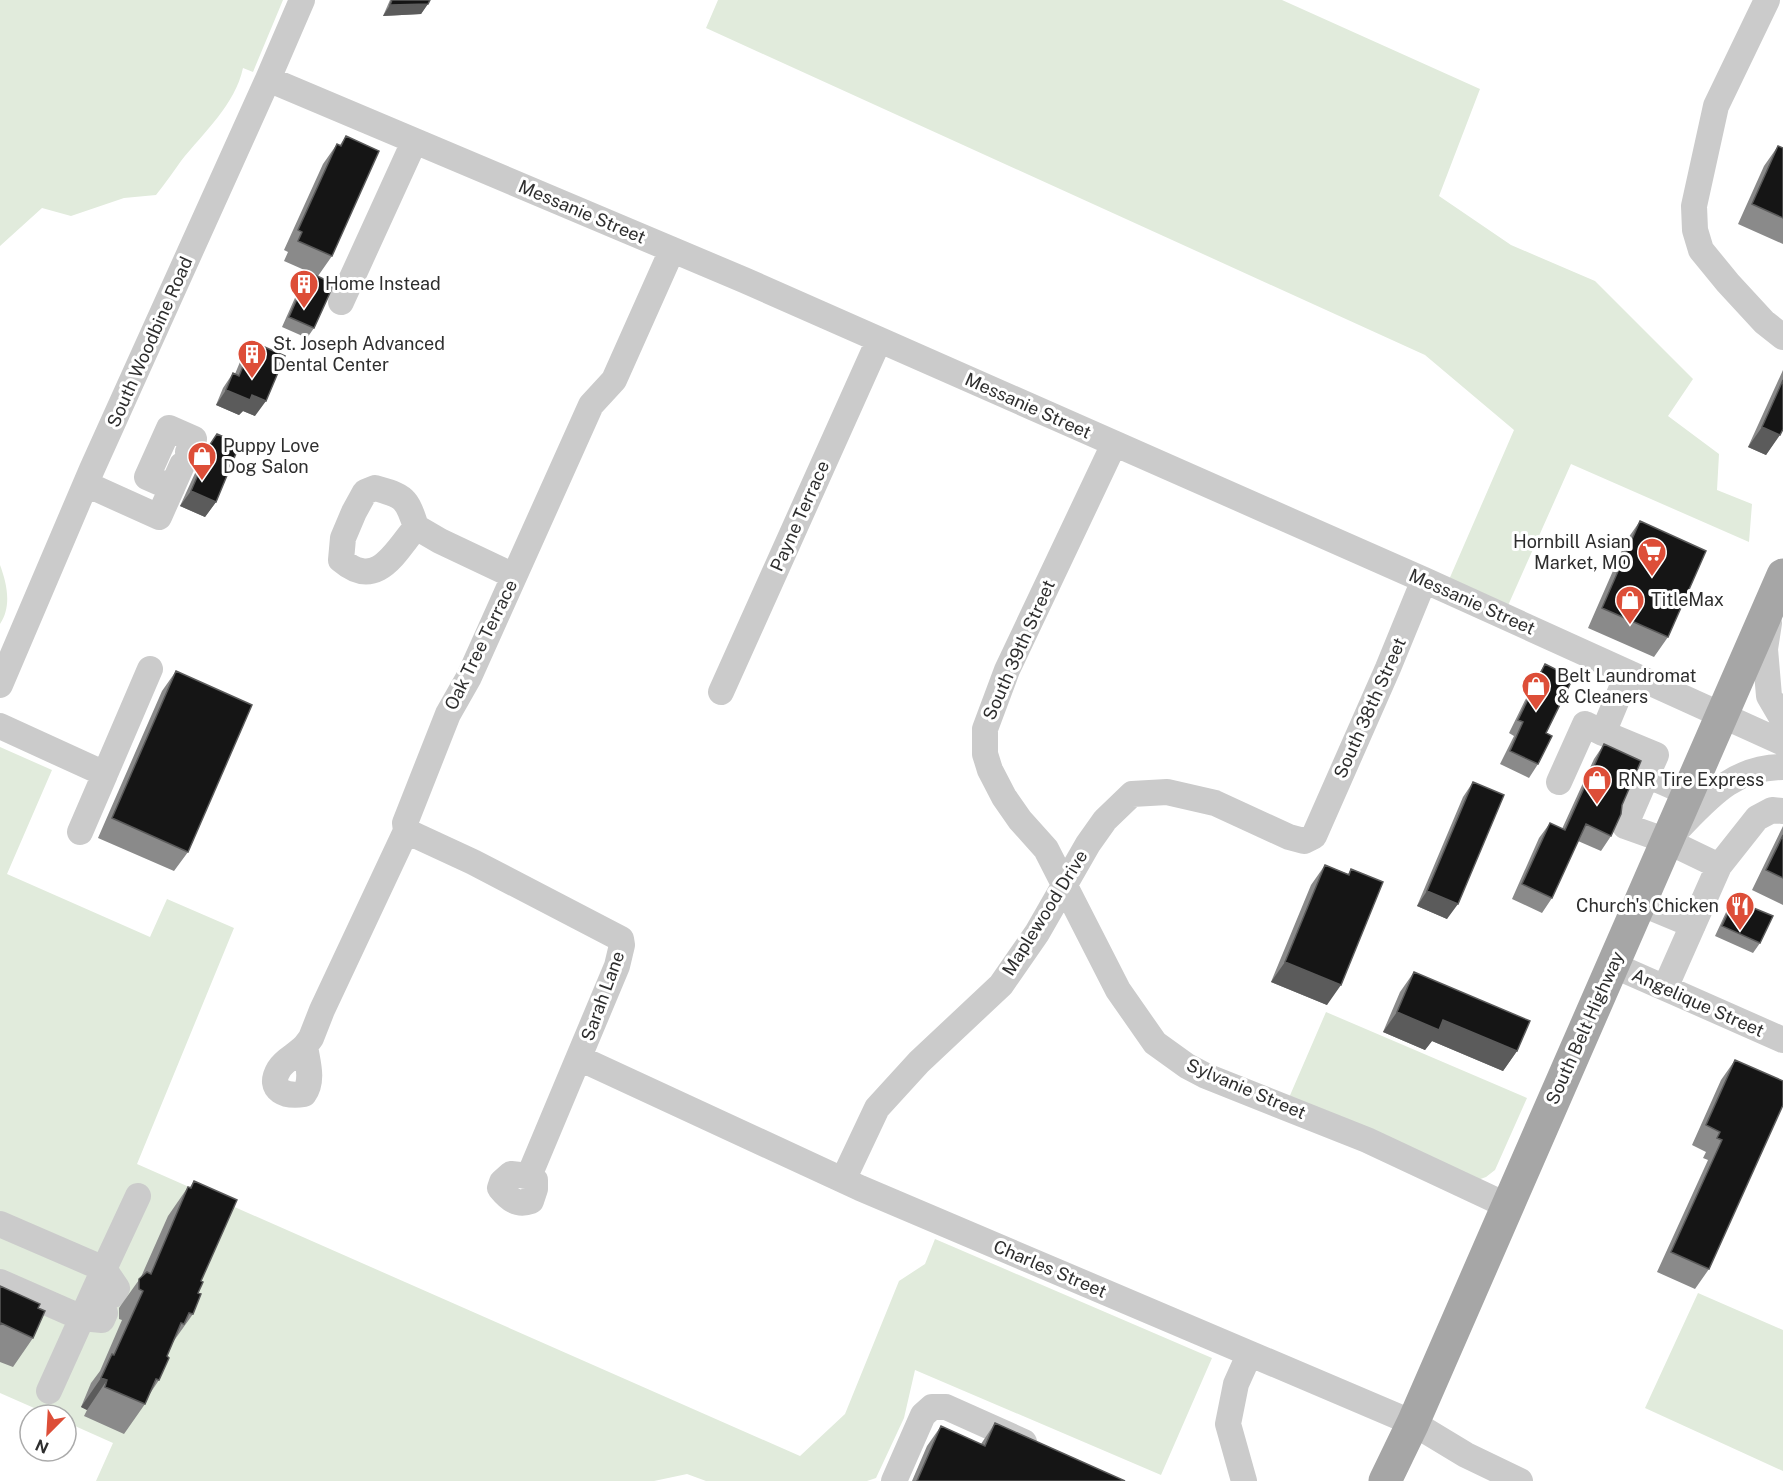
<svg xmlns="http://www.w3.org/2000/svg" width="1783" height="1481" viewBox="0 0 1783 1481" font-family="'Public Sans',sans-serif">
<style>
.green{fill:#e1ebdc}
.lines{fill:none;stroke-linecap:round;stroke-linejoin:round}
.minor{stroke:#cbcbcb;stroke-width:26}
.major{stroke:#a6a6a6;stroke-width:33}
.wall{fill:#8a8a8a}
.shaded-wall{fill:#5b5b5b}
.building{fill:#151515;stroke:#5b5b5b;stroke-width:1.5}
.labels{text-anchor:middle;stroke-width:6;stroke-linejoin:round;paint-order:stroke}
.street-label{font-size:18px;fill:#2e2e2e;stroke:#fff}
.poi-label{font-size:18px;fill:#2e2e2e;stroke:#fff;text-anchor:start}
</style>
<rect width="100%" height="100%" fill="#fff"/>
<path class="green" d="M0 0H283L253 72 243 68C235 105 204 132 181 161 173 172 165 184 156 195L124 198 71 216 42 208 0 246Z
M718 0H1282L1480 89 1439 196 1511 245 1595 281 1693 379 1668 416 1719 454 1717 490 1752 504 1749 542 1571 464 1506 610 1448 582 1514 430 1425 355 706 28Z
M0 565C7 584 12 606 0 624Z
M0 747 52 770 7 874 150 937 167 899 234 928 137 1164 800 1456 845 1414 899 1281 925 1264 935 1239 1212 1358 1161 1475 915 1370 904 1418 876 1478 867 1481H706L687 1474 654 1481H96L113 1443 66 1422V1415H50L0 1393Z
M1326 1012 1527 1098 1495 1170 1486 1177 1475 1181 1288 1100Z
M1698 1293 1783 1330V1471L1645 1408Z"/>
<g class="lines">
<path class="minor" d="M1767 0 1716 106 1694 206 1695 230 1701 250 1728 283 1764 322 1783 337
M268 79 744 280 1424 580 1783 743
M341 302 414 142
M1114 444 1007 670 985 729V754L990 770 1004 797 1020 820 1046 849 1118 990 1155 1043 1187 1066 1206 1076 1367 1140 1508 1206
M86 484 159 517 182 465
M172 488 147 477 169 428 194 439 188 452
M375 488C404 496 407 498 416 527 395 552 377 591 341 560L343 538 354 512 365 492Z
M416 527 440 541 514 576
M1769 623 1765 649 1769 696 1783 720
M1628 673 1603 733 1656 755 1647 775 1688 793
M0 685 92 469 268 79 302 0
M721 692 879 340
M0 726 105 774 150 669
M1647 775 1625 826 1667 841 1719 866 1757 818 1772 810 1783 811
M1559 782 1585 724 1603 733
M1678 829C1709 797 1734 767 1783 767
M406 831 473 862 621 939 622 945 617 966 529 1176
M80 832 105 774
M1640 903 1693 925
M1613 965 1783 1040
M1665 988 1719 866
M305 1046 311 1038 322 1010 406 831 405 823 448 714 469 677 591 405 614 380 672 250
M305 1046C307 1061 314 1080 304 1094 287 1097 266 1091 279 1069 285 1059 297 1055 305 1046Z
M579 1058 860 1188 1413 1423 1466 1455 1520 1481
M511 1174 529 1176 535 1180V1189L531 1201C517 1206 509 1199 500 1188L502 1182Z
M843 1180 877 1108 919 1062 1001 985 1037 933 1088 844 1105 820 1132 794 1167 792 1215 803 1289 837 1304 841 1314 836 1388 668 1424 580
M0 1224 104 1269 49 1391
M0 1282 82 1318 102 1320 105 1313
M113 1295 117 1288 104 1269 138 1196
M894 1481 923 1415 932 1407H946L1024 1442
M1244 1481 1228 1424 1236 1384 1249 1355"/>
<path class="major" d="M1385 1481 1413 1423 1783 575"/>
</g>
<path class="wall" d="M390 0H430L421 14 383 16Z
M346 136 332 256 318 276 284 261 288 252 284 250 323 164 337 144 340 145Z
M1778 146 1783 148V244L1738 224 1764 166Z
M309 272 314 328 307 338 282 327 302 282Z
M253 342 255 416 243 411 239 415 216 405 223 388 233 373 235 374 242 357Z
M1783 370V429L1766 455 1748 447Z
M217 434 216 502 205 517 180 506 196 471 197 464Z
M1640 521 1668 637 1654 657 1588 628 1626 541Z
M1545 664 1546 733 1538 764 1529 778 1500 764 1514 736 1509 733 1536 678Z
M176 671 188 852 174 871 98 838 162 691Z
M1604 744 1622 805 1611 836 1601 851 1578 841 1552 898 1542 913 1512 899 1539 838 1550 823 1562 829 1594 759Z
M1473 782 1447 919 1417 906 1463 797Z
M1783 826V905L1752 890Z
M1325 865 1348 874 1351 869 1327 1005 1271 982 1311 885Z
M1734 900 1760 943 1753 953 1715 936 1727 910Z
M1414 972 1517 1051 1503 1071 1432 1041 1425 1050 1383 1032 1400 992Z
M1735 1060 1709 1269 1695 1289 1657 1272 1708 1160 1703 1158 1706 1152 1692 1145 1721 1080Z
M194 1181 201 1281 193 1314 173 1342 167 1356 159 1380 149 1395 145 1404 124 1434 84 1416 87 1410 81 1407 91 1383 100 1371 122 1320 119 1319V1308L141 1277 168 1216 188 1187H190Z
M0 1286 38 1308 33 1338 13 1367 0 1362Z
M995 1423 1125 1481H912L927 1446 941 1426 981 1444Z"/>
<path class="shaded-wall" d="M428 4 421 14 383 16 390 5Z
M226 390 252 395 266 401 255 416 243 411 239 415 216 405Z
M1762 427 1780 435 1766 455 1748 447Z
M191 491 216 502 205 517 180 506Z
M1427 891 1458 904 1447 919 1417 906Z
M1285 962 1341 985 1327 1005 1271 982Z
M1397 1012 1443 1020 1517 1051 1503 1071 1432 1041 1425 1050 1383 1032Z
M101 1378 107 1380 87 1410 81 1407Z"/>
<path class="building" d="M392 0H430L428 4 390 5Z
M346 136 379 151 332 256 298 241 302 232 298 230 337 144 341 146Z
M1778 146 1783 148V218L1752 204Z
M309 272 334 284 314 328 289 317Z
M253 342 285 356 266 401 252 395 250 400 226 390 233 373 239 376Z
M1783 380V429L1780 435 1762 427Z
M217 434 240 444 216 502 191 491 206 456 207 449Z
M1640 521 1706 551 1668 637 1602 608Z
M1545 664 1573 678 1546 733 1552 736 1538 764 1510 751 1523 722 1518 720Z
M176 671 252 705 188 852 112 818Z
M1604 744 1641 761 1622 805 1621 814 1611 836 1586 824 1552 898 1522 884 1550 823 1565 830Z
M1473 782 1504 795 1458 904 1427 891Z
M1783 835V878L1766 870Z
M1325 865 1349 875 1351 869 1383 882 1341 985 1285 962Z
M1734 900 1773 916 1760 943 1722 926Z
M1414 972 1530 1021 1517 1051 1443 1020 1439 1030 1397 1012Z
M1735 1060 1783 1081V1105L1709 1269 1671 1252 1722 1140 1717 1138 1720 1132 1706 1125Z
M194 1181 237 1200 201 1281 203 1282 198 1293 201 1294 193 1314 189 1313 184 1324 181 1323 167 1356 169 1358 159 1380 156 1379 145 1404 105 1387 107 1380 101 1378 112 1354 114 1355 143 1291 139 1289V1279L147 1272 151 1274 188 1187 191 1188Z
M0 1286 40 1304 38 1308 45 1311 33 1338 1 1323 0 1325Z
M995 1423 1125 1481H917L941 1426 985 1446Z"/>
<defs>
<g id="building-pin" transform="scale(1.5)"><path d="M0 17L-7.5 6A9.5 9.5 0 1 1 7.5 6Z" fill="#dd4e38" stroke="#fff"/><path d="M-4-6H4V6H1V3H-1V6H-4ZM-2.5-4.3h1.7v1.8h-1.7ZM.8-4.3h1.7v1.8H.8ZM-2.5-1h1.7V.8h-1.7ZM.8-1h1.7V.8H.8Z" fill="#fff"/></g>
<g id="shop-pin" transform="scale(1.5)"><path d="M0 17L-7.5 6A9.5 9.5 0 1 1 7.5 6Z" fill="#dd4e38" stroke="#fff"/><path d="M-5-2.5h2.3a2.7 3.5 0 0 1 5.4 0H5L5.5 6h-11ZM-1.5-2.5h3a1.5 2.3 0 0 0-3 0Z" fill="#fff"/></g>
<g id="supermarket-pin" transform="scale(1.5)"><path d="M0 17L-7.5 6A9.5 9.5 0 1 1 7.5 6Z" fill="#dd4e38" stroke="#fff"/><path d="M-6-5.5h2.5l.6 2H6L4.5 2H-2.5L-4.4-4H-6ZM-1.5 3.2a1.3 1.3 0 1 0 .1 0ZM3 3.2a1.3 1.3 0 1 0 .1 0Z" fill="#fff"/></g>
<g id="restaurant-pin" transform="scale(1.5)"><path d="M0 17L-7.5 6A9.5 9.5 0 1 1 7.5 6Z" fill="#dd4e38" stroke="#fff"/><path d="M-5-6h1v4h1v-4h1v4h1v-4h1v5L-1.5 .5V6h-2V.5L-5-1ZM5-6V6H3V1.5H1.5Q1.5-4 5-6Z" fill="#fff"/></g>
</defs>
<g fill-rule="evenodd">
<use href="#building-pin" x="304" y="284"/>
<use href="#building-pin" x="252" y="354"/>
<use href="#shop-pin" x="202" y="456"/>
<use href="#supermarket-pin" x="1652" y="552"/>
<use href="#shop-pin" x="1630" y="600"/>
<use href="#shop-pin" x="1536" y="686"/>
<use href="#shop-pin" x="1597" y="780"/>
<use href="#restaurant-pin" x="1740" y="906"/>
</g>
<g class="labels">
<g class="street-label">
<text transform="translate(582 212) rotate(23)" y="6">Messanie Street</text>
<text transform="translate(150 342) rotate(-66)" y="6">South Woodbine Road</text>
<text transform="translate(1028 406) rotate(24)" y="6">Messanie Street</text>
<text transform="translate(800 516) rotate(-66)" y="6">Payne Terrace</text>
<text transform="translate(1472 602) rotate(24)" y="6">Messanie Street</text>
<text transform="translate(481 645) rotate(-64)" y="6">Oak Tree Terrace</text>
<text transform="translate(1019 650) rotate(-66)" y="6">South 39th Street</text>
<text transform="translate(1370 708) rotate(-66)" y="6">South 38th Street</text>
<text transform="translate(1045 913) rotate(-58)" y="6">Maplewood Drive</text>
<text transform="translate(603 996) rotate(-70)" y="6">Sarah Lane</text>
<text transform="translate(1698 1003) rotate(24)" y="6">Angelique Street</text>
<text transform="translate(1585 1028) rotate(-66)" y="6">South Belt Highway</text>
<text transform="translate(1246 1089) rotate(23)" y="6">Sylvanie Street</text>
<text transform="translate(1050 1269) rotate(23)" y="6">Charles Street</text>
</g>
<g class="poi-label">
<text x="325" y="290">Home Instead</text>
<text x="273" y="350">St. Joseph Advanced<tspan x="273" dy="21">Dental Center</tspan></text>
<text x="223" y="452">Puppy Love<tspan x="223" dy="21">Dog Salon</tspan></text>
<text x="1631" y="548" text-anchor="end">Hornbill Asian<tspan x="1631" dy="21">Market, MO</tspan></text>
<text x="1651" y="606">TitleMax</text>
<text x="1557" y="682">Belt Laundromat<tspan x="1557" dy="21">&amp; Cleaners</tspan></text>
<text x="1618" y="786">RNR Tire Express</text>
<text x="1719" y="912" text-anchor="end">Church's Chicken</text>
</g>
</g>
<g transform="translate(48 1433) rotate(204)"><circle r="28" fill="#ffffff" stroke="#ababab" stroke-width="1.5"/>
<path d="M0-4.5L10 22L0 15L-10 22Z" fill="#dd4e38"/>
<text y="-9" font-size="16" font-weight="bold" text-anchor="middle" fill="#2e2e2e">N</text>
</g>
</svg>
